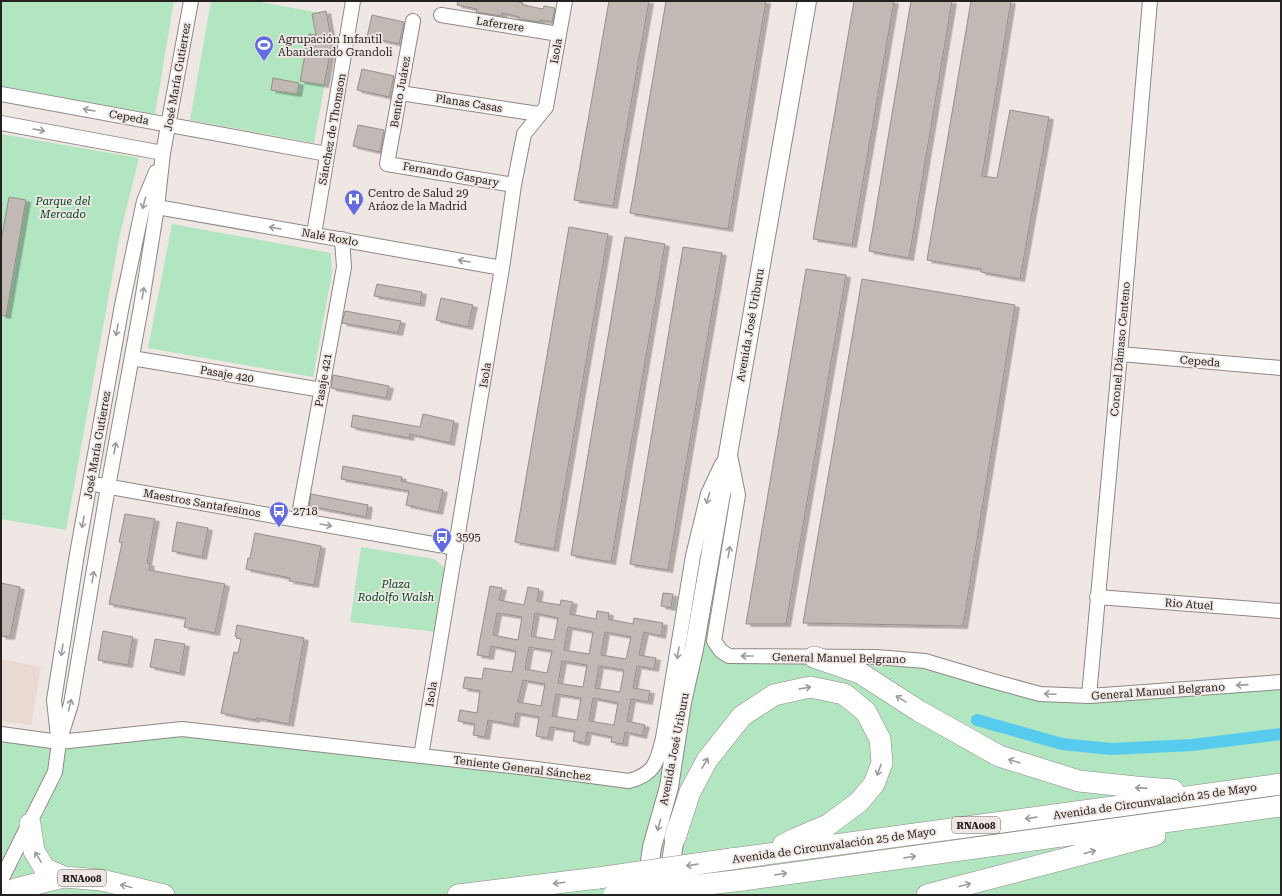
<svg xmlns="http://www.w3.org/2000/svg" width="1282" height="896" viewBox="0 0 1282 896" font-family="'Roboto Serif',serif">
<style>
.built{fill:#e9d9d2}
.green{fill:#b1e6c1}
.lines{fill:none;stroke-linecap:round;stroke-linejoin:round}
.canal{stroke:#56cbee;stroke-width:12}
.building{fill:#c0b9b4;stroke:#958f8a;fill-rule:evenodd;filter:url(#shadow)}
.minor-casing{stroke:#8f8784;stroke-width:16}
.major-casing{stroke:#8f8784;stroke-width:20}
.highway-casing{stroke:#8f8784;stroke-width:22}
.minor{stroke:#fff;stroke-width:14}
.major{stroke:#fff;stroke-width:18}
.highway{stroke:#fff;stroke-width:21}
.highway-bridge-casing{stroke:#8f8784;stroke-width:22;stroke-linecap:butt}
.highway-bridge{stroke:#fff;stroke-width:21}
.oneway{stroke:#9c9b9b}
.labels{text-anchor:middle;stroke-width:3.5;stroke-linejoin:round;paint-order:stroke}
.shield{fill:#efe7e3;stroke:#615c5a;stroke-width:1}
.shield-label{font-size:10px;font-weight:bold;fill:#242120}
.street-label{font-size:11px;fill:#242120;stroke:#efe7e3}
.poi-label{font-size:11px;fill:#242120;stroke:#efe7e3;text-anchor:start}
.park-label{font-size:11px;font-style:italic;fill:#042;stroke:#efe7e3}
</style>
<defs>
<filter id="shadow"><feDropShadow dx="4.5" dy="2.5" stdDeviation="0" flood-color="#0004"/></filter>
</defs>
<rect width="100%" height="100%" fill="#efe7e3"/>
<path class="built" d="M1 659 41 667 31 725 1 721Z"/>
<path class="green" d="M1 1H174L155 114 1 87Z
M211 1H255L320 13 326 11 330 31 333 38 314 143 190 120Z
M1 134 139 158 120 234 66 530 1 519Z
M172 224 331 253 332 273 313 377 148 348Z
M728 449 738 495 714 641 721 651 876 657 1040 694 1281 682V895H1V734L59 742 182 729 629 781 652 770 693 556Z
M361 547 434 559 447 570 436 632 350 622Z"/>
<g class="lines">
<path class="canal" d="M977 720 1062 744 1111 749 1192 745 1281 734"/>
</g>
<path class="building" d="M458 1H515L523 3V5L543 9 544 6 555 8 552 22 540 20V22L519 19V17L502 13V16L476 12 477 9 457 5Z
M609 1H649L613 206 574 200Z
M666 1H766L728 229 630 213Z
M854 1H894L852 245 813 239Z
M911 1H952L909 258 869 251Z
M971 1H1011L982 176 997 178 1010 110 1049 117 1020 279 981 272V269L927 260Z
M326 11 331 38H333L324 85 300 81 309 34 316 35 312 14Z
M372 15 404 22 399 44 367 37Z
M362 69 394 76 389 97 357 90Z
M273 78 299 83 297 94 271 90Z
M358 125 384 130 380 152 353 146Z
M9 197 26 200 6 316 1 315V241Z
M569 227 608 234 554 549 515 542Z
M625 237 665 244 611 562 571 555Z
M683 247 722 253 668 570 630 564Z
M806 269 846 275 786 624H746Z
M862 279 1015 305 963 626 803 623Z
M377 284 422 292 420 304 374 296Z
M441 298 473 305 468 327 436 320Z
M345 311 401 321 398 333 342 323Z
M333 375 389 386 386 398 331 388Z
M423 414 454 421 450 443 410 434 409 438 351 427 353 415 420 427Z
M343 466 402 477 401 481 443 490 438 512 406 505 409 491 341 479Z
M311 494 368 505 366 517 309 506Z
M125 514 155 519 147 563 150 564 149 570 225 584 215 633 184 627 186 618 109 604 122 543 119 542Z
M177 522 208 528 202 557 172 551Z
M255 533 321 546 314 585 289 581 290 578 246 569 248 558H250Z
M1 583 20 587 10 637 1 636Z
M490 586 502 588 499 600 524 605 528 587 539 589 537 601 560 605 561 600 573 602 570 614 596 619 597 611 609 613 608 619 633 624 634 618 663 623 661 636 644 632 639 655 656 658 654 669 637 666 633 688 650 691 648 702 631 699 627 721 645 725 642 736 625 732 623 744 611 742 612 737 587 732 585 743 573 741 575 731 550 727 548 738 536 736 539 717 516 713 514 725 488 720 485 737 473 735 475 724 458 721 460 710 477 713 480 691 463 688 465 677 482 679 484 668 512 672 516 651 491 646 489 657 477 655ZM497 613 522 617 518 640 493 635ZM535 613 558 618 554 640 531 636ZM568 627 593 632 589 654 564 650ZM605 632 631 637 626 659 601 655ZM529 647 552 651 547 673 525 669ZM562 661 587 665 583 687 558 683ZM599 666 624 670 620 692 595 688ZM523 680 545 684 541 706 518 702ZM556 694 581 698 577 720 552 716ZM593 698 618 703 614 725 589 721Z
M663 593 673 594 671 608 661 606Z
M237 625 304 638 289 724 256 718 255 720 221 713 234 652 238 653 241 639 236 638 237 637 235 636Z
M103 631 133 637 128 665 98 660Z
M155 639 185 644 180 673 150 667Z"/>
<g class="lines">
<g class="minor-casing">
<path id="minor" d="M441 15 559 34
M413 21 387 164 514 185
M400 93 539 114
M1 94 327 154
M1 123 163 153
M157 207 502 268
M314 234 353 1
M1120 354 1281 368
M132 358 322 390
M730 455 738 495 714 641 721 651 729 656 876 657 925 661 989 680 1040 694 1089 696 1281 682
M99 485 456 548
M298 520 344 267 342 239
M1097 597 1281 611
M1089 696 1120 354 1150 1
M1 734 59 742 182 729 537 769 629 781C655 774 657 762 663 738L693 556 708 494 722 464
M58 737 54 700 77 554 122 305 144 201 156 172
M421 756 502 268 514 185 524 134 546 107 565 1
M1 880 55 772 59 742 71 704 108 487 141 307 157 207 163 153 191 1"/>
</g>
<g class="major-casing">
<path id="major" d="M668 880 677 825
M647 884 652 847 669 787 682 702 694 649 807 1"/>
</g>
<g class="highway-casing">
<path id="highway" d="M814 657 860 673 919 711 999 756 1079 781 1136 787 1173 790
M30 824 34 851 45 869 64 877
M675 838 690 792 707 760 742 716 774 695 810 687 844 694 866 712 880 739 882 763 874 784 859 802 828 825 795 839 783 845
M731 859 1281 784
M743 880 1281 806
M1 894 19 888 64 877 101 880 164 895
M458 895 598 878
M927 895 1155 835"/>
</g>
<use href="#minor" class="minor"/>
<use href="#major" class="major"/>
<use href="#highway" class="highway"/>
<g class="highway-bridge-casing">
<path id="highway-bridge" d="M598 878 731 859
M614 895 743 880"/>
</g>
<use href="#highway-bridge" class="highway-bridge"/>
</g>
<defs><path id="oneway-shaft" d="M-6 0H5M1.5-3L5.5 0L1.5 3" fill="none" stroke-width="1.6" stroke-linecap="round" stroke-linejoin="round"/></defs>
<g class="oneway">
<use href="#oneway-shaft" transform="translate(89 110) rotate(-170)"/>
<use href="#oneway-shaft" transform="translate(39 130) rotate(10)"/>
<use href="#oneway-shaft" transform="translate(144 203) rotate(106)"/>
<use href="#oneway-shaft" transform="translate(275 228) rotate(-170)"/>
<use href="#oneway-shaft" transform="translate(464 261) rotate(-170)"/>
<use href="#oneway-shaft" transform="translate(143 293) rotate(-81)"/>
<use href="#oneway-shaft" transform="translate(117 330) rotate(100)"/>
<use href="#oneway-shaft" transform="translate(115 448) rotate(-80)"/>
<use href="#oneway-shaft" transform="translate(708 498) rotate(106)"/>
<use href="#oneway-shaft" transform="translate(83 522) rotate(100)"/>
<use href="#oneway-shaft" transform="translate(326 525) rotate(10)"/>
<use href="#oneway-shaft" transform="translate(729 552) rotate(-81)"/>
<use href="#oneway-shaft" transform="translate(93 577) rotate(-80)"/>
<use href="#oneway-shaft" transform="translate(62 650) rotate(99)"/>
<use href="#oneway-shaft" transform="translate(678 653) rotate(99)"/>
<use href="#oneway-shaft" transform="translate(747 656) rotate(-180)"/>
<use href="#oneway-shaft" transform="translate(1242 685) rotate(176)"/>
<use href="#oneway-shaft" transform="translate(805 688) rotate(-10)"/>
<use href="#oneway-shaft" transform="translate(1050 694) rotate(-177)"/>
<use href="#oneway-shaft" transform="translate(901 699) rotate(-148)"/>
<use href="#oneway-shaft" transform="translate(70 705) rotate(-76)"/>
<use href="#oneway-shaft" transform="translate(1014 761) rotate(-163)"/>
<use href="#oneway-shaft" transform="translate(705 763) rotate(-60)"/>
<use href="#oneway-shaft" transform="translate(879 770) rotate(110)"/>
<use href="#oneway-shaft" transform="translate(1141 788) rotate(-176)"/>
<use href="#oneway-shaft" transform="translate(1031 818) rotate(172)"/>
<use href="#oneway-shaft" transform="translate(659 825) rotate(106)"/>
<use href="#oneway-shaft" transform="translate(1090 852) rotate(-15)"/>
<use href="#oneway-shaft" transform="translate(38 857) rotate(-122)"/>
<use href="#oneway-shaft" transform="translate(910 857) rotate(-8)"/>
<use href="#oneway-shaft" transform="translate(692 865) rotate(172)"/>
<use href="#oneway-shaft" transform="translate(781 874) rotate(-8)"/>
<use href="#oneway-shaft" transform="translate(559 883) rotate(173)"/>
<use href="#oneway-shaft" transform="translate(965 885) rotate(-15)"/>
<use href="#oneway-shaft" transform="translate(126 886) rotate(-166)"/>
</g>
<defs>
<g id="stadium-pin" transform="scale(1)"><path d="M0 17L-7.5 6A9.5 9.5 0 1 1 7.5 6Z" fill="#636be3" stroke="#efe7e3"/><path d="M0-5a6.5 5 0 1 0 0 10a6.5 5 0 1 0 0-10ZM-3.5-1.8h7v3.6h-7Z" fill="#fff"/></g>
<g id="hospital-pin" transform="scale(1)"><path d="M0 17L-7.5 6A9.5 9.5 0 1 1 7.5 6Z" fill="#636be3" stroke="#efe7e3"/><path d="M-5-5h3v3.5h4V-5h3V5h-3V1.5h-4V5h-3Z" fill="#fff"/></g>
<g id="bus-pin" transform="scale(1)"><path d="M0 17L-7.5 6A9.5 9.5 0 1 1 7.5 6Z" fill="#636be3" stroke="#efe7e3"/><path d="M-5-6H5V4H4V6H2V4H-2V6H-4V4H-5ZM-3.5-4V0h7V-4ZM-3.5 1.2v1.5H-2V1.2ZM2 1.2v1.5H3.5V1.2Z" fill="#fff"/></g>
</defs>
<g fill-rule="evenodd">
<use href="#stadium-pin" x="264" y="45"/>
<use href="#hospital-pin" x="354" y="199"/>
<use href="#bus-pin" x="279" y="511"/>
<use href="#bus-pin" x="442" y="537"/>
</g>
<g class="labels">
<g class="shield">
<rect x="952" y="817" width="48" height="16" rx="3"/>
<rect x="58" y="870" width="48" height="16" rx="3"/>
</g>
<g class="shield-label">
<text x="976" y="829">RNA008</text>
<text x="82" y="882">RNA008</text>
</g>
<g class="street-label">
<text transform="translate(500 24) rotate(9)" y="4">Laferrere</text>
<text transform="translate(556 51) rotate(-80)" y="4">Isola</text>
<text transform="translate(177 77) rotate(-80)" y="4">José María Gutierrez</text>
<text transform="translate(400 92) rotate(-80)" y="4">Benito Juárez</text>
<text transform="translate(469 103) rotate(9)" y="4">Planas Casas</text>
<text transform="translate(129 117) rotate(10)" y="4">Cepeda</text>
<text transform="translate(332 129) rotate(-80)" y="4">Sánchez de Thomson</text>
<text transform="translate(451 174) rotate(10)" y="4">Fernando Gaspary</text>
<text transform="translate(330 237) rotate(10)" y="4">Nalé Roxlo</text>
<text transform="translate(750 325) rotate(-80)" y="4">Avenida José Uriburu</text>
<text transform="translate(1120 349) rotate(-85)" y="4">Coronel Dámaso Centeno</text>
<text transform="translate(1200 361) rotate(5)" y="4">Cepeda</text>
<text transform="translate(227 374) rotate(10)" y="4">Pasaje 420</text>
<text transform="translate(485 375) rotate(-81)" y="4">Isola</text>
<text transform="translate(323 380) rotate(-80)" y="4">Pasaje 421</text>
<text transform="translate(97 445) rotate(-80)" y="4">José María Gutierrez</text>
<text transform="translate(202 503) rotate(10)" y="4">Maestros Santafesinos</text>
<text transform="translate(1189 604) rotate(4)" y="4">Rio Atuel</text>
<text transform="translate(839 658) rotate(1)" y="4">General Manuel Belgrano</text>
<text transform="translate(1158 691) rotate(-4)" y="4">General Manuel Belgrano</text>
<text transform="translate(431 694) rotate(-81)" y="4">Isola</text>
<text transform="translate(674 749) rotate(-79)" y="4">Avenida José Uriburu</text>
<text transform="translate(522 768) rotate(7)" y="4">Teniente General Sánchez</text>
<text transform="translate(1155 801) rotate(-8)" y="4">Avenida de Circunvalación 25 de Mayo</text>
<text transform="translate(834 845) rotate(-8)" y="4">Avenida de Circunvalación 25 de Mayo</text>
</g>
<g class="poi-label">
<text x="278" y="43">Agrupación Infantil<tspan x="278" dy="13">Abanderado Grandoli</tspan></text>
<text x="368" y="197">Centro de Salud 29<tspan x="368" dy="13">Aráoz de la Madrid</tspan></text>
<text x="293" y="515">2718</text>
<text x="456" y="541">3595</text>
</g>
<g class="park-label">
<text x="63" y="205">Parque del<tspan x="63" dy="13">Mercado</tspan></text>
<text x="396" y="588">Plaza<tspan x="396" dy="13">Rodolfo Walsh</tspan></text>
</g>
</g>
<rect width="1282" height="896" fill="none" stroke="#242120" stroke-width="4"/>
</svg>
